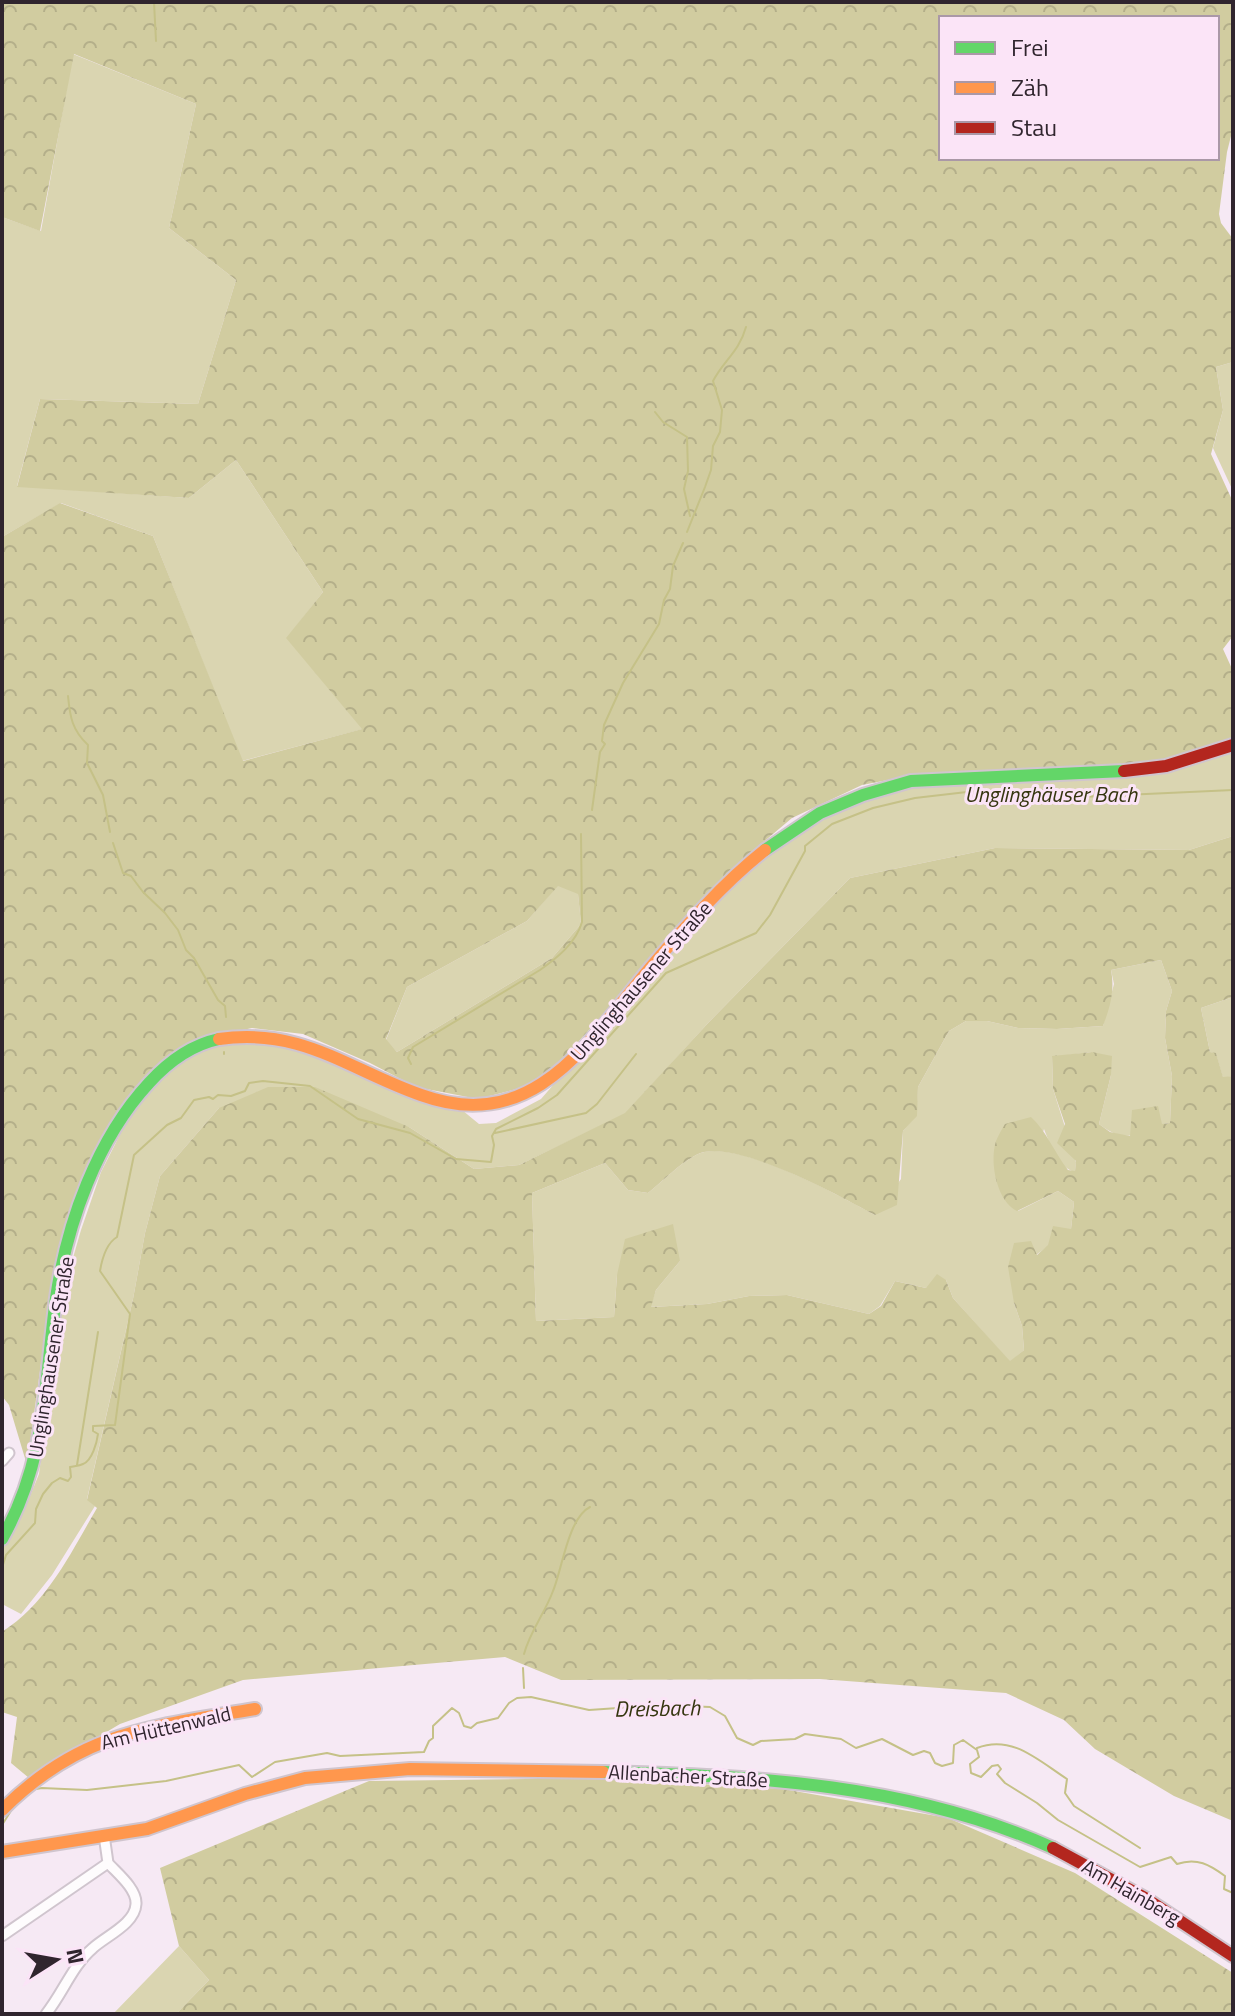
<svg xmlns="http://www.w3.org/2000/svg" width="1235" height="2016" viewBox="0 0 1235 2016" font-family="'Titillium Web',sans-serif">
<style>
.green{fill:#dad5b1}
.forest{fill:url(#forest-crowns);fill-rule:evenodd}
.lines{fill:none;stroke-linecap:round;stroke-linejoin:round}
.stream{stroke:#c5c187;stroke-width:2}
.street-casing{stroke:#d0c5ce;stroke-width:13}
.fast-casing{stroke:#d0c5ce;stroke-width:16}
.slow-casing{stroke:#d0c5ce;stroke-width:16}
.jam-casing{stroke:#d0c5ce;stroke-width:16}
.street{stroke:#fefcfd;stroke-width:9}
.fast{stroke:#63d668;stroke-width:12}
.slow{stroke:#ff974d;stroke-width:12}
.jam{stroke:#b3261e;stroke-width:12}
.labels{text-anchor:middle;stroke-width:6;stroke-linejoin:round;paint-order:stroke}
.street-label{font-size:20px;fill:#30252e;stroke:#fbe4f7}
.water-label{font-size:22px;font-style:italic;fill:#35350f;stroke:#fbe4f7}
</style>
<defs>
<pattern id="forest-crowns" width="20" height="18" patternUnits="userSpaceOnUse" patternTransform="scale(2)"><rect width="20" height="18" fill="#d1cca0"/><path d="M2 6a3 3 0 1 1 6 0M12 15a3 3 0 1 1 6 0" fill="none" stroke="#b4af8a"/></pattern>
</defs>
<rect width="100%" height="100%" fill="#f6e9f4"/>
<path class="green" d="M73 54 196 104 169 228 236 280 198 404 40 399 17 486 189 498 236 460 323 592 287 638 363 729 242 761 153 536 61 503 2 537V217L41 231Z
M1233 362V491L1213 448 1223 410 1216 367Z
M1233 752V836L1189 850 995 848 850 878 709 1022 625 1114 519 1165 474 1169 409 1127 219 1108 160 1176 145 1233 133 1299 87 1499 95 1506 52 1575 21 1614 2 1604V1547L24 1511 39 1474 62 1296 81 1230 101 1172 131 1113 165 1072 202 1049 249 1039 306 1048 462 1110 479 1124 496 1123 541 1099 691 927 789 836 838 809 894 790 968 781 1133 776 1182 768Z
M558 885 578 893 581 924 552 958 397 1052 386 1040 407 987 527 921Z
M1161 960 1172 991 1166 1011 1165 1038 1172 1076 1170 1123C1139 1127 1131 1149 1099 1124L1111 1075 1092 1052 1052 1057 1053 1089 1076 1162 1075 1172C1058 1168 1050 1144 1044 1129L1018 1211 1058 1191 1074 1202 1071 1229 1036 1255 1014 1303 1022 1326 1024 1350 1010 1362 953 1298 946 1280 926 1288 895 1281 880 1306 869 1314 787 1295 749 1296 707 1304 650 1307 656 1290 680 1261 617 1275 614 1317 536 1321 532 1193 605 1163 628 1190 648 1193C663 1181 679 1164 696 1155 732 1135 841 1197 875 1215L901 1179 903 1131 916 1116 918 1087 949 1031 966 1021H987L1018 1028 1057 1029 1103 1026 1114 984 1111 970Z
M1233 997V1076L1223 1078 1216 1054 1210 1052 1201 1008Z
M179 1946 209 1980 176 2014H113Z"/>
<path class="forest" d="M2 2H1233V128L1227 152 1219 214 1221 223 1233 239V362L1216 367 1223 410 1211 454 1233 502V636L1223 649 1233 671V739L1160 761 1086 768 919 774 862 785 792 818 748 855 559 1063 532 1085 478 1099 416 1087 370 1063 303 1034 252 1028 210 1037 168 1056 132 1093 99 1147 75 1203 51 1291 27 1465 9 1405 2 1396V537L60 503 153 536 243 761 362 729 286 638 323 592 236 460 189 498 17 487 40 399 198 404 236 280 169 228 196 104 74 54 40 231 2 217ZM941 18H1217V158H941ZM558 886 578 894 581 924 552 958 397 1052 386 1039 407 987 527 921Z
M1233 836V997L1201 1008 1210 1052 1216 1053 1223 1077 1233 1076V1821L1174 1796 1095 1749 1064 1720 1006 1693 820 1679 561 1680 505 1657 243 1680 120 1724 29 1778 11 1763 17 1717 2 1712V1632C48 1602 70 1554 97 1508L87 1500 133 1299 145 1233 160 1176 219 1108 268 1087H315L409 1127 474 1169 519 1165 625 1113 709 1022 850 878 995 848 1189 850ZM1161 960 1172 991 1166 1011 1165 1038 1172 1076 1170 1123 1162 1124 1158 1106 1132 1110 1130 1136 1110 1132 1099 1124 1111 1075 1112 1056 1092 1052 1052 1056 1053 1089 1065 1124 1057 1143 1076 1161 1075 1171 1068 1170C1054 1152 1047 1132 1031 1117L1005 1124C1002 1129 998 1136 996 1141 989 1163 997 1201 1017 1211L1058 1191 1074 1202 1071 1229 1053 1226 1048 1245 1037 1255 1031 1241 1014 1243 1008 1267 1014 1303 1022 1326 1024 1350 1010 1361 953 1298 946 1280 937 1274 926 1288 895 1281 881 1306 869 1314 787 1295 749 1296 707 1304 651 1307 656 1290 680 1261 673 1224 625 1239 617 1275 614 1317 536 1321 532 1193 605 1163 628 1190 648 1193C663 1181 679 1164 696 1155 732 1136 841 1197 875 1215L897 1205 903 1131 917 1116 918 1087 949 1031 966 1021H987L1018 1028 1057 1029 1103 1026C1110 1007 1115 991 1111 970Z
M599 1778 783 1789 948 1818 1075 1873 1233 1973V2014H176L209 1980 179 1946 160 1868 369 1781Z"/>
<g class="lines">
<path class="stream" d="M154 2 156 41
M655 412 663 422 687 437 688 471 684 489 690 516
M687 532 705 487 711 470 713 446 720 432 722 410 713 381C724 360 739 352 746 327
M68 696C70 717 72 730 88 745L87 763 103 795 110 832
M592 810 600 752 605 744 602 741 604 725 623 683 659 624 664 600 670 589 673 566 683 543
M113 843 123 873 131 876 143 892 165 913 178 930 186 950 194 958 218 1000 225 1006 226 1017
M224 1054V1052
M411 1064 408 1058 413 1047 540 970C557 958 576 943 582 922L581 834
M495 1133 586 1113 597 1104 636 1054
M77 1465 98 1332
M2 1568 6 1555 35 1523 36 1509 43 1494 52 1483 60 1478 68 1481 71 1477 70 1467C74 1466 79 1466 83 1464 92 1461 97 1442 98 1434L93 1431V1426L115 1425 130 1314 100 1271C102 1259 107 1243 117 1237L134 1155 167 1125 181 1118 194 1100 209 1097 213 1099 218 1095 231 1096 245 1091 249 1083 263 1081 310 1086 358 1119 410 1133 456 1159 491 1162 494 1145 492 1136 496 1129 538 1108 557 1095 666 973 756 933 770 915 805 851V846L832 824 873 808 915 798 984 790H1040L1081 797 1233 790
M524 1654C530 1631 545 1613 553 1591 562 1570 568 1518 590 1507
M523 1668 524 1688
M977 1748C1012 1734 1039 1761 1067 1779L1065 1793 1074 1806 1140 1848
M30 1790 42 1788 87 1790 166 1781 239 1765 252 1777 275 1762 327 1753 340 1756 424 1752 429 1741 433 1738V1726L452 1708 459 1713 464 1726 471 1728 477 1723 498 1718 509 1703 517 1698 531 1697 589 1710 662 1705 710 1707 725 1716 737 1738 753 1745 761 1741 795 1739 805 1734 841 1739 856 1748 882 1739 913 1755 924 1751 930 1753 935 1763 942 1766 953 1763 954 1745 963 1740 977 1750 979 1757 970 1764 971 1773 981 1777 992 1766 998 1765 1001 1769 997 1774 1005 1783 1037 1803 1058 1820 1140 1867 1171 1857 1177 1864C1197 1857 1210 1865 1225 1876L1224 1889 1233 1893
M2 1825 14 1806"/>
<g class="street-casing">
<path id="street" d="M2 1461 9 1453
M2 1936 108 1863 104 1835
M46 2014C63 1993 72 1966 93 1948 106 1936 135 1924 136 1904 137 1889 117 1873 108 1863"/>
</g>
<g class="fast-casing">
<path id="fast" d="M765 850 820 813 863 795 911 781 1124 771
M2 1539C47 1459 44 1386 56 1298 67 1223 97 1139 149 1083 168 1062 191 1045 219 1039
M603 1772C756 1776 911 1784 1053 1848"/>
</g>
<g class="slow-casing">
<path id="slow" d="M219 1039C302 1027 349 1070 421 1095 534 1136 589 1041 650 968 686 926 722 884 765 850
M2 1810C81 1731 151 1727 255 1709
M2 1852 147 1829 245 1794 305 1778 410 1769 603 1772"/>
</g>
<g class="jam-casing">
<path id="jam" d="M1124 771 1166 766 1233 745
M1053 1848 1145 1898 1233 1956"/>
</g>
<use href="#street" class="street"/>
<use href="#fast" class="fast"/>
<use href="#slow" class="slow"/>
<use href="#jam" class="jam"/>
</g>
<g class="labels">
<g class="street-label">
<text transform="translate(641 981) rotate(-49)" y="7">Unglinghausener Straße</text>
<text transform="translate(51 1357) rotate(-81)" y="7">Unglinghausener Straße</text>
<text transform="translate(166 1728) rotate(-13)" y="7">Am Hüttenwald</text>
<text transform="translate(688 1776) rotate(3)" y="7">Allenbacher Straße</text>
<text transform="translate(1131 1892) rotate(30)" y="7">Am Hainberg</text>
</g>
<g class="water-label">
<text x="1051" y="802">Unglinghäuser Bach</text>
<text transform="translate(657 1708) rotate(-1)" y="8">Dreisbach</text>
</g>
</g>
<rect width="1235" height="2016" fill="none" stroke="#30252e" stroke-width="8"/>
<rect x="939" y="16" width="280" height="144" fill="#fbe4f7" stroke="#aa98a7" stroke-width="2"/>
<rect x="955" y="42" width="40" height="12" fill="#63d668" stroke="#aa98a7" stroke-width="2"/>
<text x="1011" y="56" font-size="24" fill="#30252e">Frei</text>
<rect x="955" y="82" width="40" height="12" fill="#ff974d" stroke="#aa98a7" stroke-width="2"/>
<text x="1011" y="96" font-size="24" fill="#30252e">Zäh</text>
<rect x="955" y="122" width="40" height="12" fill="#b3261e" stroke="#aa98a7" stroke-width="2"/>
<text x="1011" y="136" font-size="24" fill="#30252e">Stau</text>
<g transform="translate(56 1960) rotate(79)" stroke="#fbe4f7" stroke-width="6" paint-order="stroke">
<path d="M0-6L14 30L0 20L-14 30Z" fill="#30252e"/>
<text y="-12" font-size="22" font-weight="bold" text-anchor="middle" fill="#30252e">N</text>
</g>
</svg>
